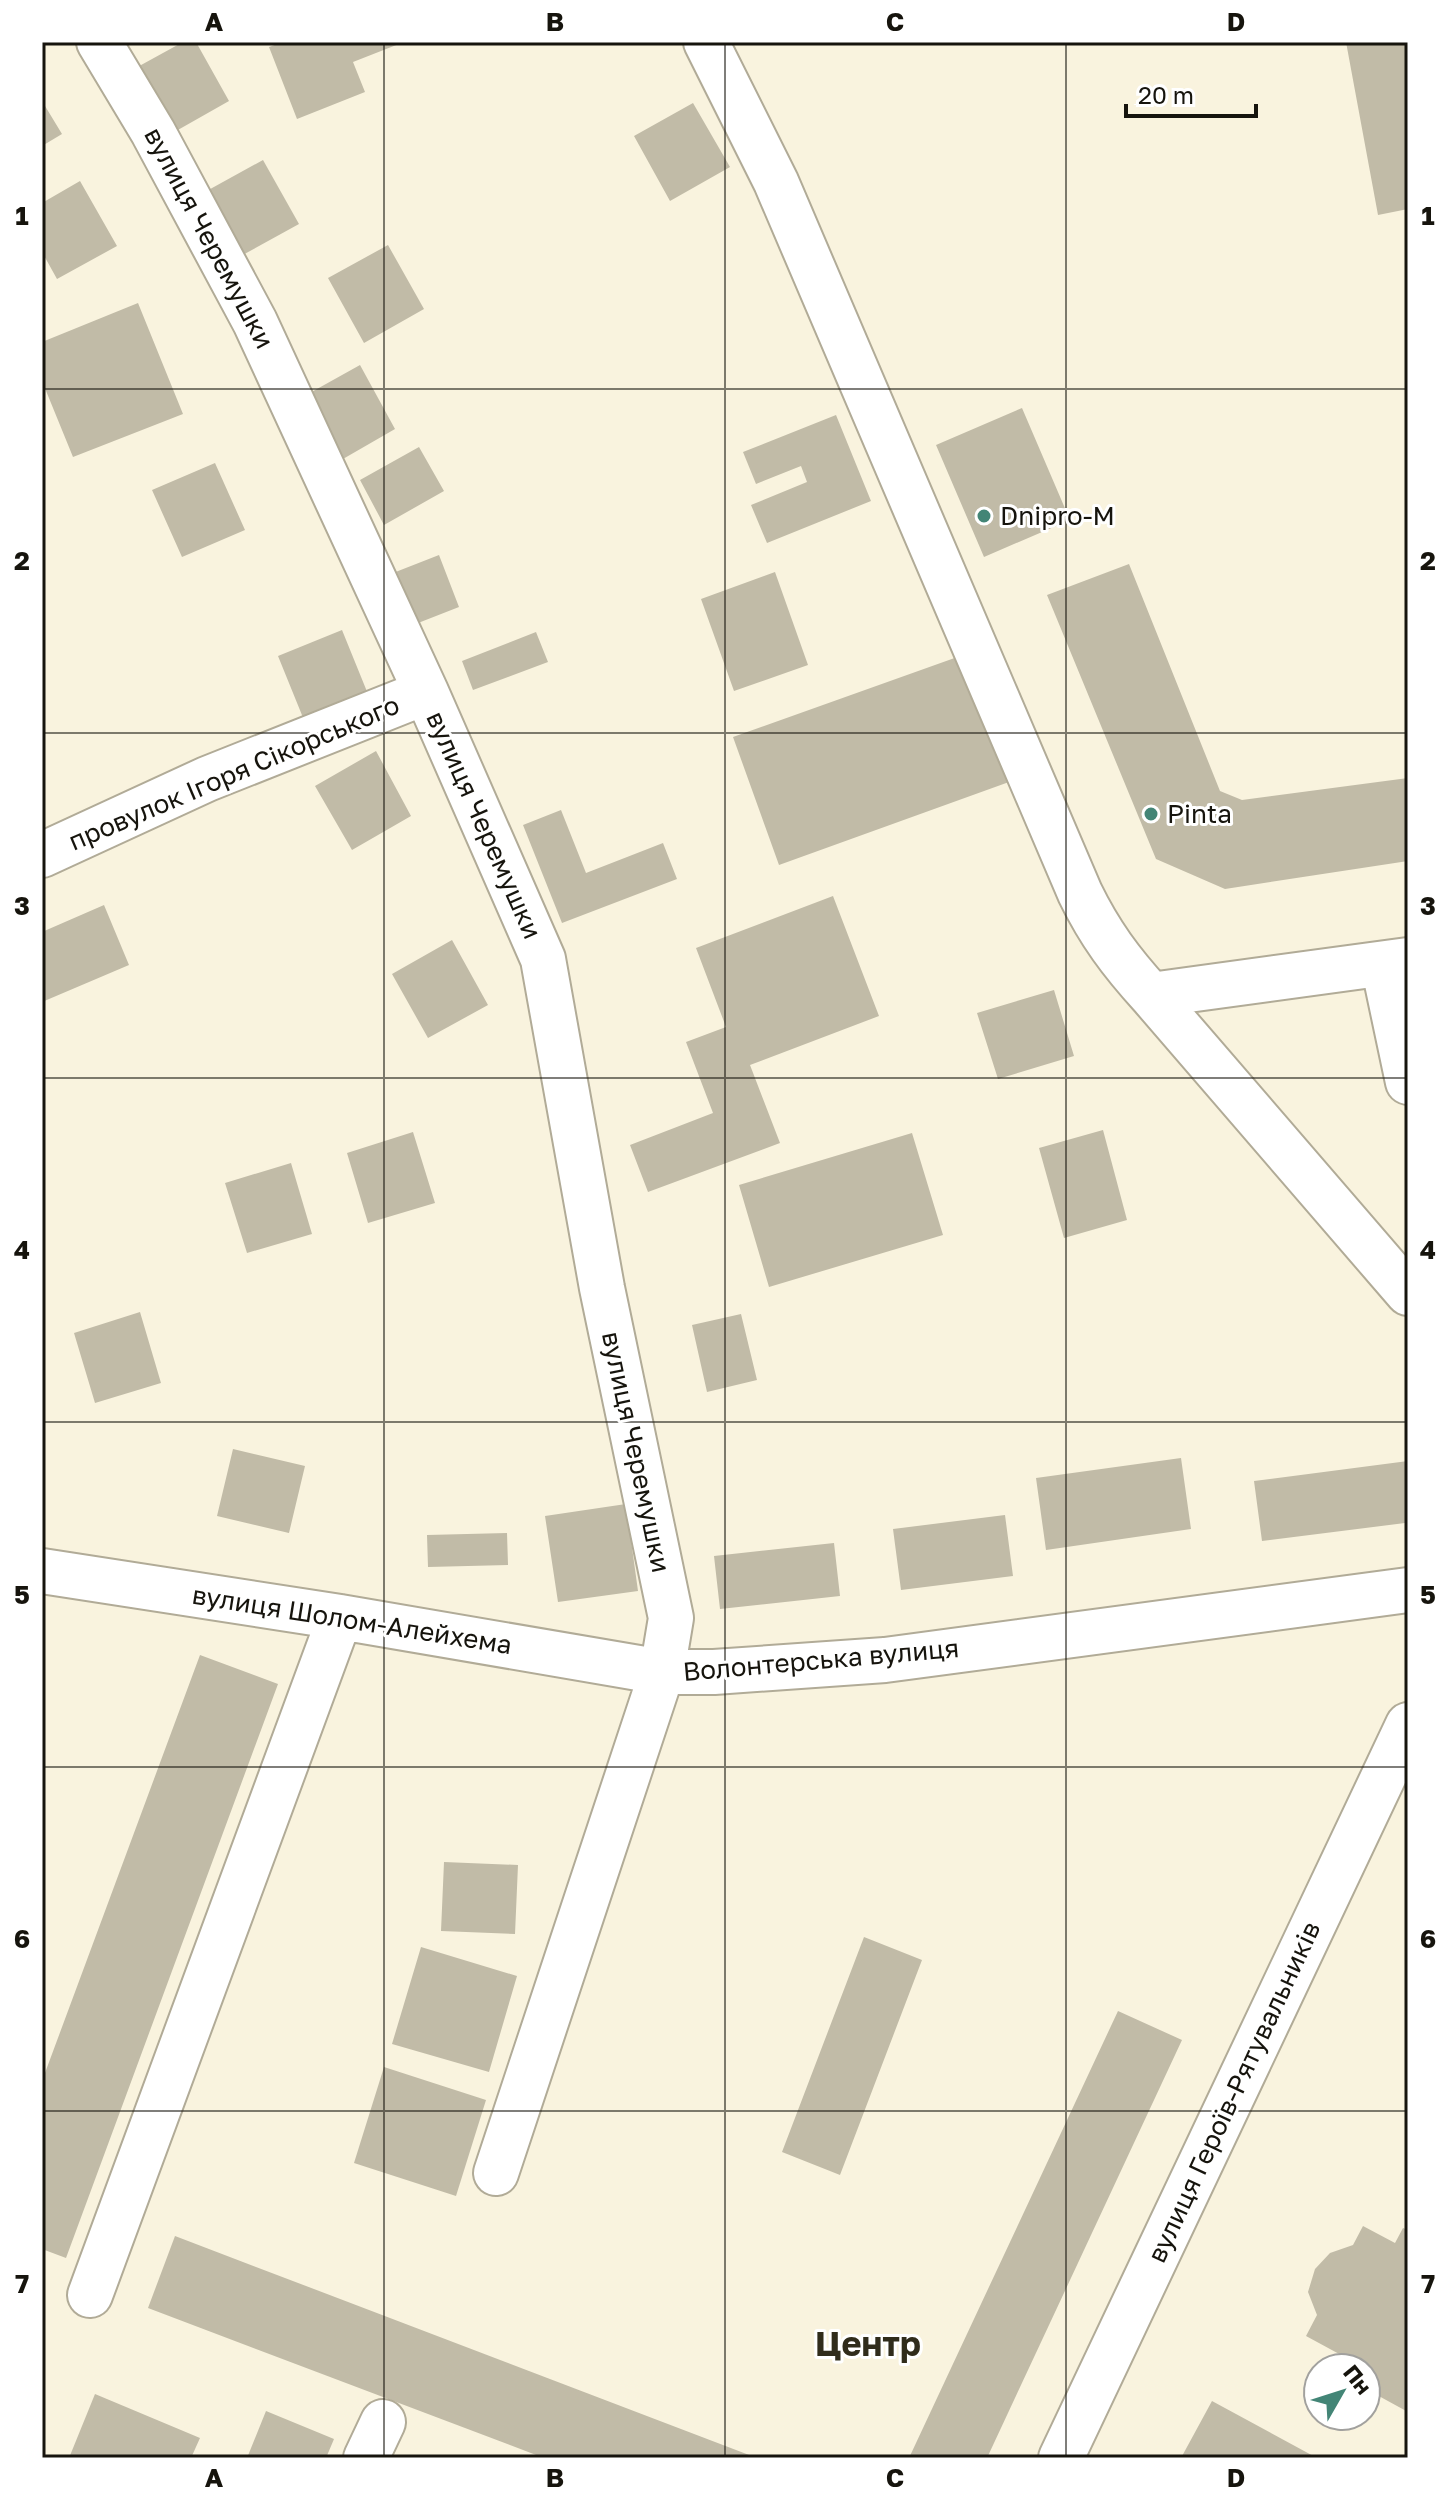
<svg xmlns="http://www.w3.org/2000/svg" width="1450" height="2500" viewBox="0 0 1450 2500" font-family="'Golos Text',sans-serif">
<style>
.building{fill:#c1bba7}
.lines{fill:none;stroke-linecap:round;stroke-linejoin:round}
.minor-casing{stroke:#b1ab97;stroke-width:48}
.minor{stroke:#fff;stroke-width:44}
.grid{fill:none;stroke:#16140d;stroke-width:2;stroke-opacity:0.55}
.poi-dot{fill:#438576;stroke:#fff;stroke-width:3}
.labels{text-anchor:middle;stroke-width:6;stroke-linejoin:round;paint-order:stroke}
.street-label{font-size:26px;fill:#16140d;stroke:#fff}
.poi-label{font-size:26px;fill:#16140d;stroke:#fff;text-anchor:start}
.district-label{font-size:34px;font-weight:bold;fill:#302c1b;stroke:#fff}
.neatline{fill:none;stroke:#16140d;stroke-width:3}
.grid-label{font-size:26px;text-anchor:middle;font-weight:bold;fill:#16140d}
</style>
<rect width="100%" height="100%" fill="#f9f3de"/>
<path class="building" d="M183 42H196L229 101 169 135 132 70Z
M283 42H404L353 62 365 92 297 119 269 47Z
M1346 42H1408V209L1378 215Z
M42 101 62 134 42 146Z
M693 103 730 167 670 201 634 136Z
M263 160 299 224 239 257 203 193Z
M80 181 117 246 57 279 42 252V203Z
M388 245 424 309 364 343 328 278Z
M138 303 183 414 73 457 42 381V342Z
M360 365 395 429 336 463 299 399Z
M1022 408 1070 520 984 557 936 445Z
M836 415 871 501 767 543 751 505 807 482 801 466 756 484 743 452Z
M419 447 444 491 384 525 360 480Z
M215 463 245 530 182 557 152 490Z
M439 555 459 607 413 625 393 573Z
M1129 564 1220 791 1242 800 1408 778V861L1225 889 1156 859 1047 595Z
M775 572 808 665 734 691 701 599Z
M342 630 370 699 306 725 278 656Z
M536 632 548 662 473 690 462 661Z
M963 655 1009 782 779 865 733 737Z
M376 751 411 816 352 850 315 786Z
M561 810 586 873 663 843 677 879 562 923 523 825Z
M833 896 879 1016 750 1065 780 1143 648 1192 630 1145 713 1113 686 1042 726 1027 696 948Z
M104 905 129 965 42 1002V932Z
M452 940 488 1005 428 1038 392 974Z
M1054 990 1074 1056 998 1079 977 1013Z
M1103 1130 1127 1220 1064 1238 1039 1148Z
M413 1132 435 1203 368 1223 347 1153Z
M912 1133 943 1235 769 1287 739 1185Z
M291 1163 312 1234 247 1253 225 1183Z
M140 1312 161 1383 95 1403 74 1333Z
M741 1314 757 1380 707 1392 692 1325Z
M233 1449 305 1466 289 1533 217 1516Z
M1181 1458 1191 1529 1046 1550 1036 1478Z
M1408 1461V1518L1405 1523 1262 1541 1254 1481Z
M626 1504 638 1591 558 1602 545 1516Z
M1005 1515 1013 1576 901 1590 893 1529Z
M507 1533 508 1565 428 1567 427 1535Z
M834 1543 840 1596 720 1609 714 1556Z
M200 1655 278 1684 66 2258 42 2249V2081Z
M444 1862 518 1865 515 1934 441 1931Z
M864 1937 922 1960 840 2175 782 2152Z
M421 1947 517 1976 489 2072 392 2044Z
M1118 2011 1182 2040 987 2458H909Z
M384 2067 486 2100 456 2196 354 2163Z
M1363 2226 1395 2243 1403 2228 1408 2230V2412L1366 2389V2368H1338L1341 2355 1306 2336 1317 2315 1308 2292 1315 2269 1330 2253 1353 2245Z
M175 2236 757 2458H544L148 2308Z
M95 2394 200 2438 191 2458H69Z
M1212 2401 1317 2458H1181Z
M266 2411 334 2439 326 2458H247Z"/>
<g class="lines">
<g class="minor-casing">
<path id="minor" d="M99 42 153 132 255 322 426 692 543 959 602 1288 671 1618 662 1672 496 2173
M706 42 776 182 1080 893C1100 934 1121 962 1151 995L1408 960
M42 855 207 779 426 692
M1383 964 1408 1082
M1151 995 1408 1293
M42 1571 340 1617 662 1672H714L885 1660 1408 1590
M90 2295 340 1617
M366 2458 383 2422
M1061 2458 1408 1725"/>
</g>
<use href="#minor" class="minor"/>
</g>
<path class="grid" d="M384 42V2458M725 42V2458M1066 42V2458M42 389H1408M42 733H1408M42 1078H1408M42 1422H1408M42 1767H1408M42 2111H1408"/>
<g class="poi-dot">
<circle cx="984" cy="516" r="8"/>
<circle cx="1151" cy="814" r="8"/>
</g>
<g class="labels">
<g class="street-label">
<text transform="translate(209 238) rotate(62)" y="9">вулиця Черемушки</text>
<text transform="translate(234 773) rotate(-23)" y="9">провулок Ігоря Сікорського</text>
<text transform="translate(484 825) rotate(66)" y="9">вулиця Черемушки</text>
<text transform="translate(636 1452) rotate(78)" y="9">вулиця Черемушки</text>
<text transform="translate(352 1620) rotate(9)" y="9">вулиця Шолом-Алейхема</text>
<text transform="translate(821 1660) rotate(-5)" y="9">Волонтерська вулиця</text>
<text transform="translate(1234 2092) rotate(-65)" y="9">вулиця Героїв-Рятувальників</text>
</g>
<g class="poi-label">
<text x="1000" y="525">Dnipro-M</text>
<text x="1167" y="823">Pinta</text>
</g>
<g class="district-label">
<text x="868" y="2356">Центр</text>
</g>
</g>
<rect width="1450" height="2500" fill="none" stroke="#ffffff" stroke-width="88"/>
<g transform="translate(1342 2392) rotate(51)"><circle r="38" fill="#ffffff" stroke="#a2a19e" stroke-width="2"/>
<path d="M0-6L14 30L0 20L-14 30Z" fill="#438576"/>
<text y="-12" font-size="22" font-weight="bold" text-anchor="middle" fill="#16140d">Пн</text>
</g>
<path d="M1126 104v12h130v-12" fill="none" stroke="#16140d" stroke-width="4"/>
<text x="1138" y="104" font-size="24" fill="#16140d" stroke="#ffffff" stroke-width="6" paint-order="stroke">20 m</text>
<rect x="44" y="44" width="1362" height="2412" class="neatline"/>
<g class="grid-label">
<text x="214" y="31">A</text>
<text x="555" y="31">B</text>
<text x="895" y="31">C</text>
<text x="1236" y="31">D</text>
<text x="22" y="225">1</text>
<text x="1428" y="225">1</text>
<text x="22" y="570">2</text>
<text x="1428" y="570">2</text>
<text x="22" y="915">3</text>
<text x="1428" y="915">3</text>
<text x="22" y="1259">4</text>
<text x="1428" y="1259">4</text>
<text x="22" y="1604">5</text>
<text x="1428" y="1604">5</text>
<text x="22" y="1948">6</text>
<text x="1428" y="1948">6</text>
<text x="22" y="2293">7</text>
<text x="1428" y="2293">7</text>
<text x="214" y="2487">A</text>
<text x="555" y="2487">B</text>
<text x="895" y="2487">C</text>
<text x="1236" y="2487">D</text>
</g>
</svg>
